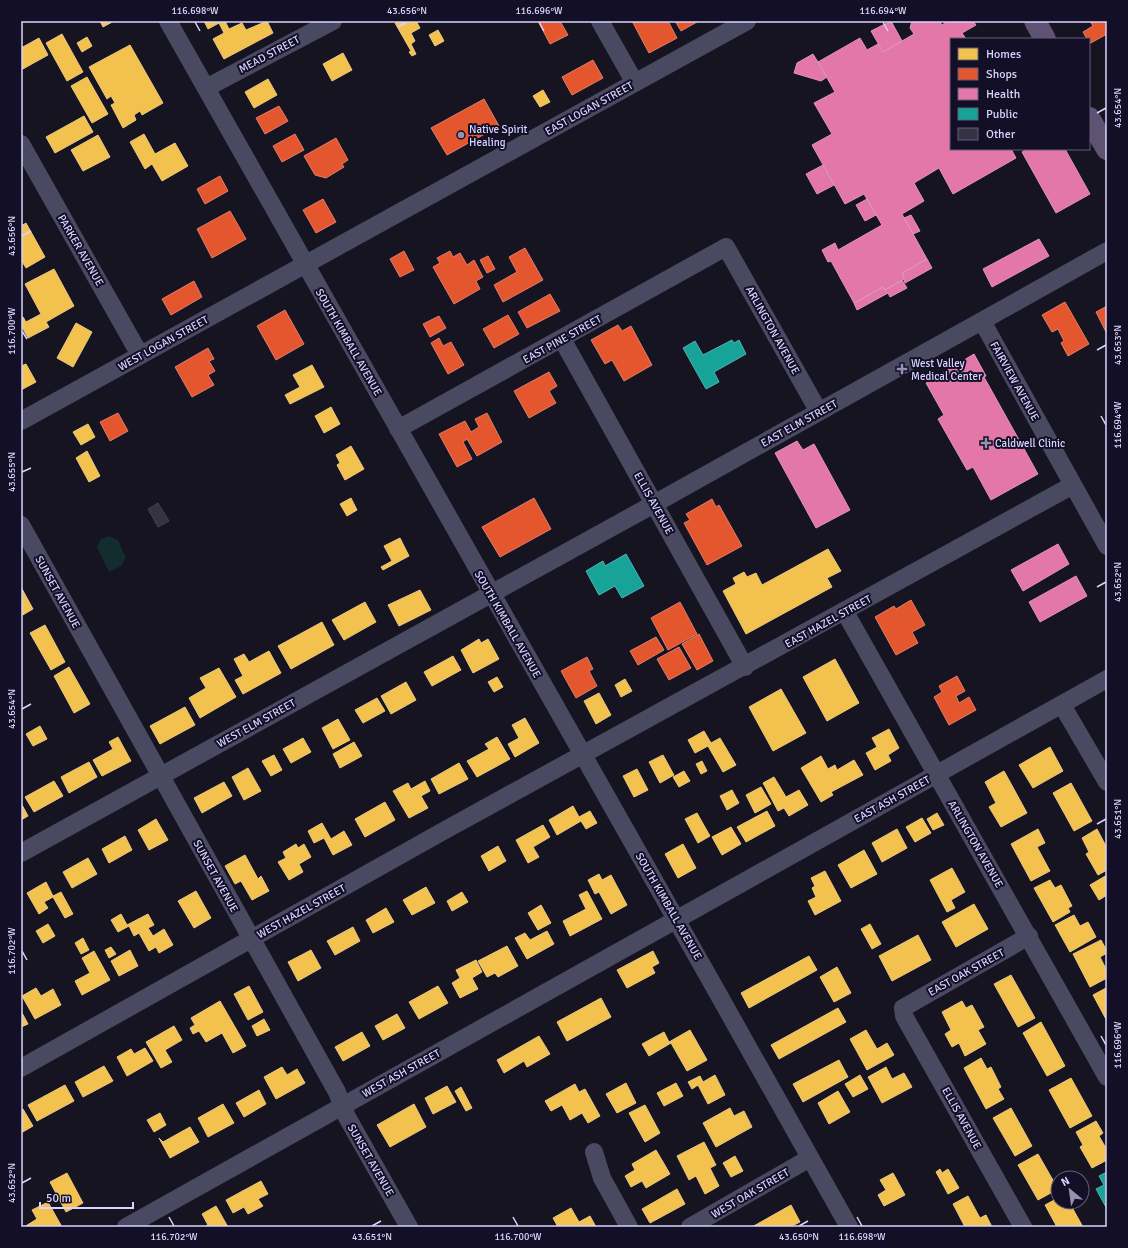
<svg xmlns="http://www.w3.org/2000/svg" width="1128" height="1248" viewBox="0 0 1128 1248" font-family="Signika,sans-serif">
<style>
.green{fill:#132c2d}
.homes{fill:#f2c14e;stroke:#eac783}
.shops{fill:#e4572e;stroke:#e17c6d}
.health{fill:#e377a8;stroke:#e093c2}
.public{fill:#17a398;stroke:#51b2b7}
.building{fill:#343243;stroke:#433f54}
.lines{fill:none;stroke-linecap:round;stroke-linejoin:round}
.minor{stroke:#4a4962;stroke-width:18}
.major{stroke:#5e5373;stroke-width:22}
.ticks{fill:none;stroke:#d9d4ff;stroke-width:1.5}
.poi-dot{fill:#9591b1;stroke:#130f26;stroke-width:1.5}
.labels{text-anchor:middle;stroke-width:4;stroke-linejoin:round;paint-order:stroke}
.street-label{font-size:11px;fill:#d9d4ff;stroke:#130f26}
.poi-label{font-size:11px;fill:#d9d4ff;stroke:#130f26;text-anchor:start}
.neatline{fill:none;stroke:#d9d4ff;stroke-width:1.5}
.ticks-label{font-size:10px;text-anchor:middle;fill:#d9d4ff}
</style>
<rect width="100%" height="100%" fill="#161421"/>
<path class="green" d="M109 536 118 540 126 558 121 566 109 572 97 547 101 539Z"/>
<path class="homes" d="M100 21H114L103 27Z
M204 21H225L229 29 242 23 246 30 267 21 273 33 224 59 213 39 224 33 219 23 208 29Z
M400 21H416L420 28 411 33 415 41 411 44 416 54 412 56 409 52 411 51 395 23Z
M438 30 444 41 435 46 429 35Z
M62 34 83 72 67 81 46 43Z
M87 37 92 46 82 52 77 43Z
M39 38 48 55 21 70V48Z
M130 45 163 103 142 115 140 111 134 115 136 120 123 128 111 105 115 103 111 96 107 99 89 67Z
M343 53 352 70 332 81 323 64Z
M87 77 108 114 92 123 71 86Z
M268 79 277 95 254 108 245 92Z
M543 90 550 102 540 107 533 96Z
M84 116 93 132 55 153 46 137Z
M144 134 155 154 175 143 188 166 162 181 152 164 145 169 130 142Z
M98 135 110 157 83 171 71 150Z
M26 223 45 257 26 268 21 260V226Z
M54 269 74 306 46 322 49 327 28 338 21 325V318L23 317 26 322 41 314 25 284Z
M76 323 92 332 73 367 57 358Z
M26 364 36 382 21 390V366Z
M312 365 324 387 290 404 285 395 300 387 293 375Z
M331 407 340 424 324 433 315 416Z
M88 424 95 437 81 445 73 432Z
M351 446 364 469 345 480 337 465 340 463 336 455Z
M87 451 100 476 89 482 76 458Z
M351 498 357 510 347 516 340 504Z
M400 538 409 556 383 570 381 567 392 561 384 546Z
M828 549 841 571 827 578 832 587 746 634 723 591 736 584 733 578 744 572 747 577 756 573 762 585Z
M21 587 33 609 21 616Z
M420 590 431 610 399 626 388 605Z
M365 602 376 622 344 640 332 620Z
M322 622 334 645 291 669 278 646Z
M45 625 65 662 51 670 30 633Z
M479 639 481 643 488 639 499 659 473 673 461 650Z
M269 651 281 673 243 694 235 680 243 676 234 659 244 654 249 662Z
M453 656 461 670 432 686 424 672Z
M835 659 859 703 827 721 803 677Z
M69 667 90 704 74 713 54 676Z
M219 668 236 697 200 718 189 698 206 688 200 678Z
M497 677 503 687 494 692 488 682Z
M625 679 632 691 621 697 615 685Z
M406 682 416 700 391 714 381 696Z
M781 689 806 733 773 751 749 707Z
M599 693 611 715 596 724 584 701Z
M377 698 385 711 363 723 355 710Z
M185 707 195 725 160 744 150 726Z
M525 718 539 743 515 757 508 744 519 738 512 725Z
M338 719 350 740 333 749 322 728Z
M40 726 47 739 33 746 26 734Z
M889 729 899 748 888 755 891 761 875 770 866 753 877 747 872 738Z
M704 731 711 743 720 738 736 765 723 772 708 746 695 753 688 740Z
M118 737 131 761 102 776 93 760 113 749 109 742Z
M497 737 510 759 477 777 467 761 489 749 485 744Z
M303 738 311 752 291 763 283 749Z
M354 742 362 756 340 768 333 754Z
M1050 747 1063 771 1033 788 1019 765Z
M274 755 282 770 271 776 262 761Z
M663 755 674 775 660 783 649 762Z
M821 756 828 769 835 765 837 770 854 760 863 775 831 792 833 795 821 802 801 768Z
M702 761 707 771 701 774 696 764Z
M89 762 97 777 69 793 61 777Z
M459 763 468 779 439 794 431 779Z
M248 768 261 791 244 800 232 777Z
M637 769 648 790 634 797 623 776Z
M684 771 690 781 679 787 673 777Z
M1004 771 1027 813 1001 827 989 807 996 803 985 782Z
M774 777 786 797 799 790 808 805 789 816 784 808 778 811 763 783Z
M54 781 63 796 34 812 25 797Z
M425 781 430 791 421 796 428 808 409 818 393 791 408 783 411 789Z
M224 782 232 796 202 813 194 798Z
M1071 783 1092 821 1074 831 1053 793Z
M761 787 771 804 755 813 746 795Z
M732 790 739 803 727 810 720 796Z
M385 802 395 820 365 837 355 819Z
M21 803 28 816 21 820Z
M573 806 579 817 590 811 597 823 586 829 581 821 557 835 549 820Z
M767 811 775 826 746 842 737 827Z
M697 813 710 836 698 843 685 819Z
M937 813 944 825 933 830 927 819Z
M922 818 931 833 915 842 906 827Z
M156 819 168 840 149 850 138 830Z
M322 823 331 839 344 831 352 845 333 855 324 838 314 843 308 831Z
M543 825 550 837 533 847 539 857 528 863 516 840Z
M731 827 741 844 722 855 712 837Z
M897 829 907 848 882 862 872 843Z
M1038 829 1045 843 1037 847 1050 871 1031 881 1011 844Z
M1097 829 1107 848V870L1098 875 1086 854 1089 852 1082 838Z
M125 836 132 850 109 863 102 849Z
M296 844 298 848 304 844 311 857 299 864 303 872 289 880 278 862 286 858 283 852Z
M683 844 696 868 678 878 665 854Z
M498 846 506 861 489 871 481 856Z
M864 850 877 874 851 888 838 865Z
M245 855 258 879 261 876 269 891 252 900 241 881 235 884 225 866Z
M88 858 97 874 72 888 63 872Z
M952 868 965 892 951 900 955 908 947 912 930 880Z
M825 871 841 901 815 915 808 901 816 897 812 888 815 886 811 878Z
M599 874 602 880 611 875 627 905 611 914 599 892 595 894 588 880Z
M1107 875V895L1099 900 1090 885Z
M1050 880 1055 888 1061 885 1072 906 1068 908 1070 912 1053 922 1034 888Z
M46 882 53 896 61 892 73 914 65 918 53 897 44 902 48 908 39 914 27 893Z
M426 887 435 903 412 915 403 900Z
M196 891 211 918 194 928 178 901Z
M587 891 602 919 570 936 563 921 586 909 579 895Z
M462 892 468 902 452 911 447 901Z
M974 904 988 929 956 947 942 922Z
M541 905 551 923 538 930 528 913Z
M386 908 394 922 373 933 366 920Z
M121 914 127 925 148 914 154 925 148 928 153 936 164 929 173 945 159 953 156 947 149 951 139 933 134 936 129 926 118 932 111 920Z
M1074 915 1080 926 1088 922 1096 937 1070 952 1055 925Z
M48 924 55 936 43 943 36 931Z
M870 924 881 944 872 949 861 929Z
M353 927 360 941 335 955 327 941Z
M547 931 554 944 527 959 515 938 525 933 530 940Z
M918 935 931 960 892 981 879 956Z
M83 938 89 950 81 954 75 943Z
M1101 940 1107 951V953L1100 957 1107 971V978L1090 987 1073 954Z
M507 946 518 966 498 977 495 973 487 977 478 961Z
M111 947 116 954 109 958 105 950Z
M130 950 138 966 119 976 111 961Z
M311 950 321 968 298 981 288 962Z
M94 951 110 980 82 995 75 981 90 973 82 958Z
M653 951 659 963 652 967 655 973 627 988 617 970Z
M809 956 817 970 749 1008 741 993Z
M476 960 482 972 472 978 478 989 460 998 452 983 460 978 456 970Z
M837 967 851 993 834 1002 820 977Z
M1011 975 1035 1018 1018 1027 994 984Z
M249 986 263 1012 248 1020 234 994Z
M438 986 448 1003 419 1019 409 1002Z
M36 988 41 996 53 989 61 1005 35 1019 22 996Z
M1106 988 1107 989V1021L1093 995Z
M601 998 611 1017 567 1041 557 1022Z
M220 1001 246 1046 233 1053 222 1033 206 1042 199 1031 193 1034 190 1028 195 1025 191 1018Z
M962 1001 966 1008 972 1005 984 1027 978 1030 986 1044 965 1056 959 1043 952 1047 945 1034 951 1030 942 1012Z
M838 1008 846 1022 779 1059 771 1045Z
M21 1011 28 1024 21 1027Z
M397 1014 405 1028 383 1040 375 1026Z
M264 1019 270 1030 257 1036 252 1026Z
M1041 1022 1065 1066 1047 1076 1023 1033Z
M174 1026 182 1040 165 1050 172 1062 161 1068 146 1042Z
M690 1030 707 1060 687 1071 671 1043 649 1056 642 1044 664 1032 669 1042Z
M866 1030 877 1049 887 1043 894 1055 867 1070 850 1039Z
M362 1032 370 1046 343 1061 335 1047Z
M539 1036 550 1054 527 1067 524 1061 504 1073 497 1060Z
M145 1048 153 1061 127 1076 117 1057 131 1049 134 1054Z
M981 1058 987 1069 991 1067 1001 1087 998 1089 1004 1099 986 1109 964 1068Z
M839 1060 848 1077 803 1102 793 1084Z
M104 1066 113 1081 83 1097 75 1082Z
M282 1067 287 1075 297 1069 305 1083 276 1099 264 1077Z
M886 1067 892 1079 904 1073 912 1087 882 1103 868 1077Z
M715 1075 725 1095 708 1104 698 1085 692 1089 688 1082 700 1076 703 1082Z
M860 1075 868 1089 853 1097 845 1084Z
M1071 1078 1092 1116 1070 1128 1049 1090Z
M626 1083 636 1103 617 1113 606 1094Z
M676 1083 683 1096 664 1106 657 1093Z
M575 1084 579 1092 585 1089 600 1116 588 1123 582 1113 570 1120 562 1105 551 1111 545 1101Z
M65 1085 74 1101 37 1121 28 1105Z
M447 1086 456 1102 433 1114 425 1098Z
M461 1087 472 1108 466 1111 455 1091Z
M259 1090 266 1104 244 1117 236 1103Z
M838 1091 850 1112 829 1124 818 1103Z
M223 1104 234 1123 208 1137 198 1118Z
M414 1104 426 1127 390 1147 377 1125Z
M645 1105 660 1133 645 1142 629 1113Z
M730 1108 734 1116 744 1111 752 1127 716 1147 703 1123Z
M1011 1108 1032 1146 1015 1156 993 1118Z
M23 1109 33 1126 21 1133V1111Z
M160 1113 166 1125 154 1132 147 1120Z
M1096 1121 1103 1133 1099 1136 1107 1150V1160L1092 1168 1080 1147 1083 1145 1076 1132Z
M190 1127 199 1142 170 1158 159 1138 163 1142Z
M704 1142 716 1165 710 1168 719 1186 705 1194 696 1176 689 1180 677 1156Z
M656 1150 670 1174 646 1188 642 1181 631 1187 625 1176 635 1170 632 1164Z
M1038 1154 1058 1189 1038 1200 1018 1165Z
M735 1156 743 1171 731 1177 723 1163Z
M940 1169 942 1173 948 1169 959 1188 948 1194 936 1172Z
M67 1173 83 1203 66 1212 50 1182Z
M893 1173 905 1195 884 1206 878 1195 886 1190 880 1180Z
M261 1181 268 1194 258 1199 263 1206 248 1214 244 1207 233 1213 226 1200Z
M677 1189 685 1204 650 1223 642 1209Z
M968 1196 980 1218 986 1215 992 1227H965L953 1204Z
M1058 1198V1202H1069L1083 1227H1057L1045 1205Z
M48 1202 62 1227H24L37 1219 32 1210Z
M791 1205 800 1222 790 1227H752Z
M216 1206 228 1227H204L208 1225 202 1214Z
M571 1208 579 1222 590 1216 596 1227H558L553 1218Z"/>
<path class="shops" d="M543 21H560L568 35 550 44 539 23Z
M632 21H668L677 38 649 53Z
M675 21H697V22L681 31Z
M1090 21H1107V34L1089 44V39H1087L1083 32 1093 26Z
M593 60 603 78 572 95 562 77Z
M484 99 499 126 447 155 431 128Z
M279 106 288 121 265 134 256 118Z
M295 134 304 150 282 162 273 146Z
M336 138 348 160 342 164 344 167 326 178 315 175 304 156Z
M220 176 228 191 205 204 197 189Z
M323 199 336 222 316 233 303 210Z
M230 211 246 239 212 258 197 229Z
M525 248 543 280 503 302 494 285 517 272 509 257Z
M404 251 414 270 400 277 390 259Z
M450 251 453 257 460 253 467 265 474 260 483 277 476 281 480 289 454 304 433 267 440 263 437 258Z
M488 256 495 269 487 273 480 260Z
M194 281 202 297 171 315 162 299Z
M550 294 560 311 527 328 518 312Z
M1065 302 1089 344 1068 356 1061 343 1064 341 1058 329 1052 332 1042 315Z
M1107 306V334L1096 312Z
M285 310 304 344 276 360 257 326Z
M508 315 519 334 494 348 483 329Z
M439 316 446 328 430 337 423 324Z
M618 325 622 331 631 326 652 365 624 381 612 360 605 364 591 340Z
M439 338 443 346 451 342 464 365 448 374 431 343Z
M208 348 214 359 209 361 215 371 208 375 214 385 192 397 175 367Z
M549 372 557 386 549 391 556 403 529 418 514 391Z
M118 413 128 431 110 441 100 422Z
M487 413 502 442 477 456 467 439 463 442 472 459 457 467 439 434 465 421 471 432 479 427 475 419Z
M534 498 551 529 500 557 482 527Z
M712 499 716 507 719 505 742 546 707 565 684 523 690 520 686 514Z
M911 600 925 625 912 632 918 643 896 655 875 617 894 606 896 609Z
M680 602 697 634 668 650 651 618Z
M699 634 713 661 697 670 682 644Z
M656 637 664 650 638 665 630 651Z
M679 647 691 668 669 680 657 659Z
M587 657 593 669 589 671 597 686 576 698 561 671Z
M957 676 965 691 956 696 959 703 969 697 976 710 949 725 934 697 942 692 939 686Z"/>
<path class="health" d="M891 21 902 41 883 52 871 31Z
M912 21H942L940 22 942 25 948 21H973L976 25 962 33 966 39H951V149H1011L1016 158 953 194 939 168 914 183 924 201 902 214 927 259 902 273 904 277 903 280 885 290 883 287 854 303 831 261 828 262 822 250 835 243 838 250 882 225 864 194 845 204 812 145 832 134 814 103 835 92 818 62 860 38 867 50 878 44 883 52 914 34 910 28Z
M813 54 827 77 821 81 794 73 797 63Z
M1028 149H1065L1090 194 1056 213 1022 152Z
M823 165 834 185 817 194 806 174Z
M867 199 876 215 865 221 856 205Z
M911 215 920 231 913 234 904 218Z
M1039 239 1049 256 992 287 983 269Z
M927 259 932 268 905 283 902 273Z
M902 280 907 288 890 297 888 293 857 310 854 303 883 287 885 290Z
M974 354 986 376 984 377 1038 474 991 500 973 467 967 470 938 419 944 415 926 383Z
M797 441 803 450 814 444 850 510 816 528 775 453Z
M1058 544 1069 564 1023 591 1011 570Z
M1076 576 1087 596 1040 622 1029 602Z"/>
<path class="public" d="M732 340 734 343 739 340 746 354 714 372 719 382 706 389 683 348 695 341 703 355Z
M626 554 644 586 622 598 615 586 599 595 586 571 603 561 605 566Z
M1107 1172V1209L1096 1189 1104 1185 1099 1176Z"/>
<path class="building" d="M158 503 169 521 158 527 148 509Z"/>
<g class="lines">
<path class="minor" d="M168 21C394 424 624 824 849 1227
M600 21 635 83
M206 88 333 21
M21 144 140 355
M982 321 1107 546
M562 339 745 667
M21 421 747 21
M398 429 726 247 819 412
M21 525 337 1092 347 1117 409 1227
M845 612 1107 1077
M1062 705 1107 782
M21 853 654 504 1107 251
M21 1068 447 829 1073 485
M594 1152 602 1178 629 1227
M126 1227 1107 679
M690 1227 810 1158
M1023 1227 904 1016 903 1008 1029 936"/>
<path class="major" d="M1035 21 1045 39
M1089 118 1107 149"/>
</g>
<path class="ticks" d="M195 22 200 31M539 22 544 31M883 22 888 31M398 27 407 22M1097 113 1106 108M22 236 31 231M22 331 27 339M1097 350 1106 345M1101 416 1106 425M22 472 31 468M1097 587 1106 582M22 709 31 704M1097 824 1106 819M22 951 27 960M1101 1036 1106 1045M22 1183 31 1178M169 1217 174 1226M513 1217 518 1226M857 1217 862 1226M372 1226 381 1221M799 1226 808 1221"/>
<g class="poi-dot">
<circle cx="461" cy="135" r="4"/>
<path d="M900 363h4v4h4v4h-4v4h-4v-4h-4v-4h4z"/>
<path d="M984 437h4v4h4v4h-4v4h-4v-4h-4v-4h4z"/>
</g>
<g class="labels">
<g class="street-label">
<text transform="translate(269 54) rotate(-28)" y="4">MEAD STREET</text>
<text transform="translate(589 108) rotate(-29)" y="4">EAST LOGAN STREET</text>
<text transform="translate(81 250) rotate(60)" y="4">PARKER AVENUE</text>
<text transform="translate(773 330) rotate(61)" y="4">ARLINGTON AVENUE</text>
<text transform="translate(562 339) rotate(-29)" y="4">EAST PINE STREET</text>
<text transform="translate(349 342) rotate(60)" y="4">SOUTH KIMBALL AVENUE</text>
<text transform="translate(163 343) rotate(-29)" y="4">WEST LOGAN STREET</text>
<text transform="translate(1015 381) rotate(61)" y="4">FAIRVIEW AVENUE</text>
<text transform="translate(799 423) rotate(-29)" y="4">EAST ELM STREET</text>
<text transform="translate(654 503) rotate(61)" y="4">ELLIS AVENUE</text>
<text transform="translate(58 592) rotate(61)" y="4">SUNSET AVENUE</text>
<text transform="translate(828 621) rotate(-29)" y="4">EAST HAZEL STREET</text>
<text transform="translate(508 624) rotate(60)" y="4">SOUTH KIMBALL AVENUE</text>
<text transform="translate(256 723) rotate(-29)" y="4">WEST ELM STREET</text>
<text transform="translate(892 799) rotate(-29)" y="4">EAST ASH STREET</text>
<text transform="translate(976 844) rotate(60)" y="4">ARLINGTON AVENUE</text>
<text transform="translate(216 876) rotate(61)" y="4">SUNSET AVENUE</text>
<text transform="translate(669 906) rotate(60)" y="4">SOUTH KIMBALL AVENUE</text>
<text transform="translate(301 911) rotate(-29)" y="4">WEST HAZEL STREET</text>
<text transform="translate(966 972) rotate(-29)" y="4">EAST OAK STREET</text>
<text transform="translate(401 1073) rotate(-29)" y="4">WEST ASH STREET</text>
<text transform="translate(962 1118) rotate(61)" y="4">ELLIS AVENUE</text>
<text transform="translate(371 1160) rotate(60)" y="4">SUNSET AVENUE</text>
<text transform="translate(750 1193) rotate(-30)" y="4">WEST OAK STREET</text>
</g>
<g class="poi-label">
<text x="469" y="133">Native Spirit<tspan x="469" dy="13">Healing</tspan></text>
<text x="911" y="367">West Valley<tspan x="911" dy="13">Medical Center</tspan></text>
<text x="995" y="447">Caldwell Clinic</text>
</g>
</g>
<rect width="1128" height="1248" fill="none" stroke="#130f26" stroke-width="44"/>
<rect x="950" y="38" width="140" height="112" fill="#130f26" stroke="#625e7d"/>
<rect x="958" y="48" width="20" height="12" fill="#f2c14e" stroke="#625e7d"/>
<text x="986" y="58" font-size="12" fill="#d9d4ff">Homes</text>
<rect x="958" y="68" width="20" height="12" fill="#e4572e" stroke="#625e7d"/>
<text x="986" y="78" font-size="12" fill="#d9d4ff">Shops</text>
<rect x="958" y="88" width="20" height="12" fill="#e377a8" stroke="#625e7d"/>
<text x="986" y="98" font-size="12" fill="#d9d4ff">Health</text>
<rect x="958" y="108" width="20" height="12" fill="#17a398" stroke="#625e7d"/>
<text x="986" y="118" font-size="12" fill="#d9d4ff">Public</text>
<rect x="958" y="128" width="20" height="12" fill="#343243" stroke="#625e7d"/>
<text x="986" y="138" font-size="12" fill="#d9d4ff">Other</text>
<g transform="translate(1070 1190) rotate(331)"><circle r="19" fill="#130f26" stroke="#625e7d"/>
<path d="M0-3L7 15L0 10L-7 15Z" fill="#9591b1"/>
<text y="-6" font-size="11" font-weight="bold" text-anchor="middle" fill="#d9d4ff">N</text>
</g>
<path d="M40 1202v6h93v-6" fill="none" stroke="#d9d4ff" stroke-width="2"/>
<text x="46" y="1202" font-size="12" fill="#d9d4ff" stroke="#130f26" stroke-width="3" paint-order="stroke">50 m</text>
<rect x="22" y="22" width="1084" height="1204" class="neatline"/>
<g class="ticks-label">
<text x="195" y="14">116.698°W</text>
<text x="407" y="14">43.656°N</text>
<text x="539" y="14">116.696°W</text>
<text x="883" y="14">116.694°W</text>
<text transform="translate(1117 108) rotate(-90)" y="4">43.654°N</text>
<text transform="translate(11 236) rotate(-90)" y="4">43.656°N</text>
<text transform="translate(11 331) rotate(-90)" y="4">116.700°W</text>
<text transform="translate(1117 345) rotate(-90)" y="4">43.653°N</text>
<text transform="translate(1117 425) rotate(-90)" y="4">116.694°W</text>
<text transform="translate(11 472) rotate(-90)" y="4">43.655°N</text>
<text transform="translate(1117 582) rotate(-90)" y="4">43.652°N</text>
<text transform="translate(11 709) rotate(-90)" y="4">43.654°N</text>
<text transform="translate(1117 819) rotate(-90)" y="4">43.651°N</text>
<text transform="translate(11 951) rotate(-90)" y="4">116.702°W</text>
<text transform="translate(1117 1045) rotate(-90)" y="4">116.696°W</text>
<text transform="translate(11 1183) rotate(-90)" y="4">43.652°N</text>
<text x="174" y="1240">116.702°W</text>
<text x="372" y="1240">43.651°N</text>
<text x="518" y="1240">116.700°W</text>
<text x="799" y="1240">43.650°N</text>
<text x="862" y="1240">116.698°W</text>
</g>
</svg>
